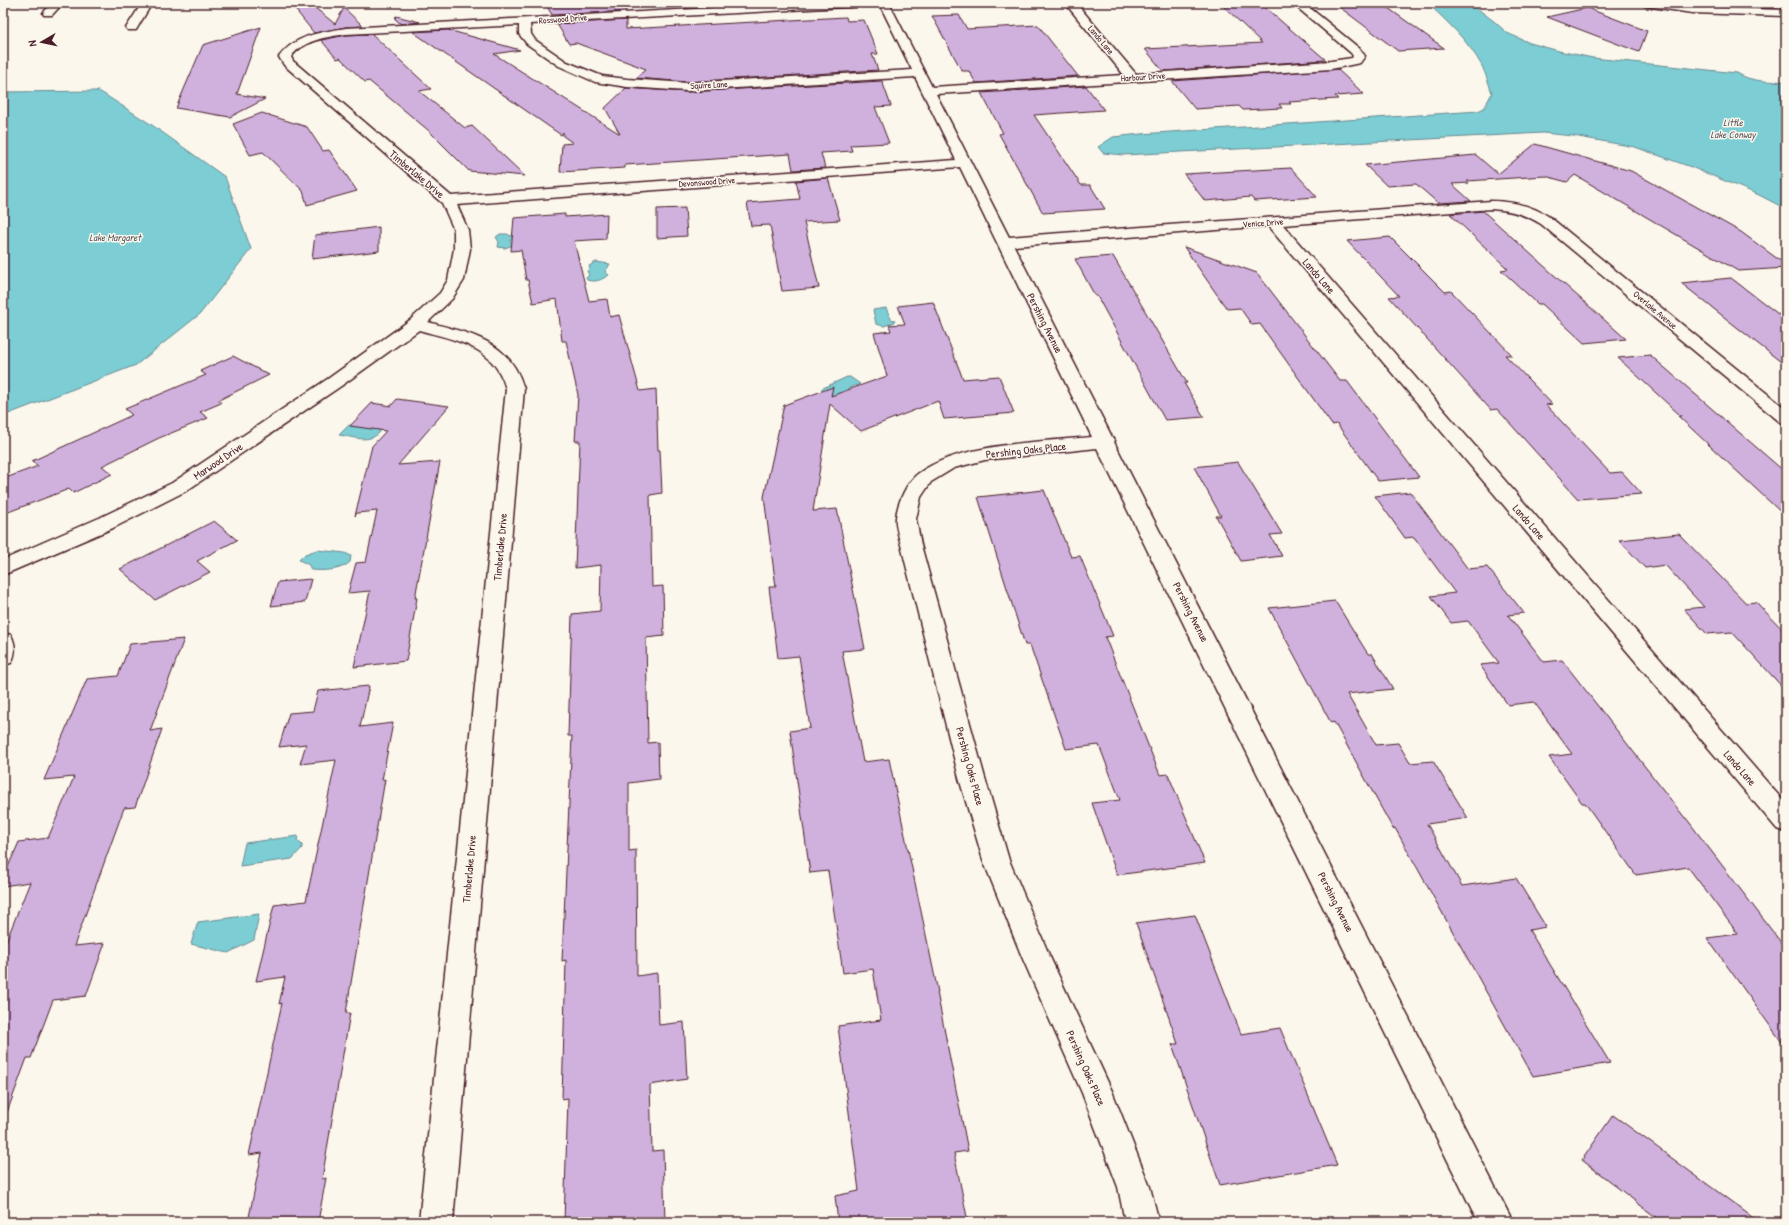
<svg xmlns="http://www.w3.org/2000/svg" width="1789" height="1225" viewBox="0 0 1789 1225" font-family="'Patrick Hand',sans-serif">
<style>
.water{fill:#7cced4;stroke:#688890}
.building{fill:#d0b1de;stroke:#4a1f2b}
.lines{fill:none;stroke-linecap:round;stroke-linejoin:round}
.minor-casing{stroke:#4a1f2b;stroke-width:3}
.minor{fill:#fbf7ec;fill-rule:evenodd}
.labels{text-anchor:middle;stroke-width:3;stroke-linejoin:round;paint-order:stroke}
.far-street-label{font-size:9px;fill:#4a1f2b;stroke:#fbf7ec}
.far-water-label{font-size:10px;font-style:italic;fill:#59545e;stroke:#fbf7ec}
.street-label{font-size:11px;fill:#4a1f2b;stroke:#fbf7ec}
</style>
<rect width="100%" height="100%" fill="#fbf7ec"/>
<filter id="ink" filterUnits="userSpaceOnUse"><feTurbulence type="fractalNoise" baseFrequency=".025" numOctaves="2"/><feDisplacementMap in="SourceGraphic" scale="8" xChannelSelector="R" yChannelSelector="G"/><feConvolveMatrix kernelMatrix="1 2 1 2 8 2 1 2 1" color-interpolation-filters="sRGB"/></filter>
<g filter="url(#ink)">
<path class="water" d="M1427 3H1470L1495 22 1507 33 1530 43 1559 51 1593 58 1737 73C1751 82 1770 82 1786 81V209L1759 195 1691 167 1635 147 1573 136 1543 133 1123 155 1103 153 1098 147 1113 137 1141 134 1478 111 1484 108 1492 93C1489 84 1486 75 1482 66 1469 42 1447 21 1427 3Z
M99 91 152 125 225 177 251 249 200 314 136 365 3 416V92Z
M500 234H507L513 237 510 241 513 245 505 248 498 247 499 242 496 237Z
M596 262 610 264 605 272 609 275C602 279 597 283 587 280L586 278 589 275 587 271 590 268 589 266Z
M886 308 891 319 894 320 895 322 884 326 876 324 873 310Z
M847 377H850L860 384 859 385 853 386 834 397 821 389Z
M349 425 380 430V432C369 444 354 437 339 435Z
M317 550 345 553 351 556 350 562C341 571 323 571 311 570L309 565 299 560 305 554Z
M298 836 297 840 302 845V848L292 859 240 866 245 843Z
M259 914 254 940 228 953 191 944 198 922Z"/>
<path class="building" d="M290 3H309L335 24 344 8 363 26 346 27 314 33Z
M545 3H626V11L552 15Z
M1220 3H1260L1326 60 1163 71 1145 49 1262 43Z
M1334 3H1381L1444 48 1398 51Z
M1587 8 1647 31 1639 52 1547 17Z
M959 15 967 29 1038 25 1078 76 976 83 969 71H962L932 16Z
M396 16 420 22 401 24 395 19Z
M846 17 847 21 864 20 878 54H872L878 70 687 82 636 78 646 69 576 43 569 44 557 24 626 20V29Z
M261 27 237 94 265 99 230 117 176 108 203 45Z
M448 30 520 50 494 54 620 134 605 108 626 88 687 92 882 81 891 106 875 107 889 143 850 145 852 151 821 153 825 168 793 170 790 154 625 165V168L560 172 562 144 573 143 563 136V132L561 135 413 32Z
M372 34 431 89 419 91 465 128 472 126 525 176 469 171 428 130 369 81 365 82 340 58 337 59 321 40 346 35Z
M1337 69 1364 94 1335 96 1338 99 1289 102 1291 104H1279L1282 108 1243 110 1239 106 1195 109 1172 81Z
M1086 86 1104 110 1034 115 1081 185H1090L1105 209 1043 213 999 134 1003 133 981 93Z
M262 113 307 127 323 151 329 150 357 191 307 205 303 191 263 152 250 155 233 124Z
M1535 144 1631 171 1741 232 1786 265V268L1738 271 1575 175 1567 182 1545 176 1467 181 1469 183 1452 184 1471 201 1438 203 1416 184 1387 186 1365 165 1476 155 1498 174Z
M1291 168 1317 197 1254 201 1251 197 1205 201 1184 174Z
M828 178 840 220 804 222 819 288 782 291 770 225 751 226 747 203 800 199 796 181Z
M685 208 687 236 657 238V209Z
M1483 211 1564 284 1626 339 1584 343 1542 304H1538L1501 270 1508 269 1450 214Z
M565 214V217L607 214 606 239 574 241 589 301 607 299 610 317 619 315 640 391 656 389 658 450H660L662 493 650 495 652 587 663 586 664 636 646 638 648 743 658 742 659 779 629 783V851L636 850 637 976 657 973 659 1025 684 1022 687 1079 650 1085 652 1151 663 1150 665 1222H564L568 1098 562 1099 566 960 562 961 572 736H568L572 614 600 611 601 565 575 568 580 441H575L578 395 566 341H562L557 299 533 303 528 280H526L521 250 511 251 514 218Z
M379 227V251L312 259 315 235Z
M1390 237 1445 292 1451 291 1512 355H1505L1552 404 1546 405 1610 473 1622 472 1642 494 1578 499 1497 409 1491 410 1446 360 1389 297 1399 296 1347 241Z
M1184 247 1257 273 1340 381H1347L1419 477 1378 481 1337 424 1332 425 1260 324 1252 325 1240 308 1227 309Z
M1113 256 1187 383H1184L1204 417 1165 420 1097 296H1095L1075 259Z
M1731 278 1786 320V366L1681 283Z
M933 302 963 379 999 376 1014 413 944 419 938 401 861 431 830 404 813 511 837 509 865 649 842 651 863 762 889 759 938 992H937L968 1151 954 1153 968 1222H838L835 1196 859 1191 838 1026 881 1020 873 969 843 973 828 871 810 873 790 731 810 728 799 656 778 658 769 587H776L764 497 784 405 833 387 831 396 887 376 874 333 891 331 889 325 905 324 898 306Z
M1650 355 1786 473V517L1678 416H1681L1618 358Z
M233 356 269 375 219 400 221 403 200 412 208 418 159 438 102 466 112 474 73 493 69 489 3 514V479L38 466 32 461 132 415 125 409 206 375 200 371Z
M397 399 449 406 398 465 440 462 415 598H417L406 661 354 667 370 591 348 593 356 563 366 562 377 511 357 513 355 516 372 446 386 431 350 426 372 403 391 406Z
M1238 462 1282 534 1270 535 1282 556 1241 561 1216 516H1221L1194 467Z
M1044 490 1071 557 1080 556 1113 636 1105 637 1160 775 1168 774 1205 863 1117 875 1092 803 1120 800 1099 745 1066 749 1030 645H1025L978 497Z
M1410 492 1468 569 1487 567 1524 613 1508 615 1544 662 1562 660 1685 818H1686L1786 949V1048L1707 938 1738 934 1688 867 1636 875 1585 803H1582L1549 757 1572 754 1534 702 1508 705 1480 665 1499 663 1468 621 1451 623 1431 596 1455 593 1414 537 1405 538 1375 496Z
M214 521 237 540 197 561 210 572 155 600 120 569Z
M1679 534 1746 603 1756 602 1786 633V691L1732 632 1707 634 1684 609 1704 607 1665 565 1645 568 1619 540Z
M311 579 305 602 271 606 278 582Z
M1335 601 1368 654H1372L1393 689 1347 694 1376 745 1398 743 1410 763 1433 761 1468 818 1427 824 1462 886 1516 878 1546 927 1529 930 1610 1063 1533 1076 1395 828 1393 829 1334 722 1331 723 1269 608Z
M184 639 150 731 162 729 135 807 124 808 74 946 105 943 86 996 53 1000 31 1058H27L6 1115H3V949L30 882 3 886V878L19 842 48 838 74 777 44 780 87 679 118 676 130 644Z
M369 686 360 727 393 723 382 780 385 779 346 1013H350L322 1179 326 1178 318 1222H248L262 1153 249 1155 282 1003 279 1004 285 977 256 981 274 905 306 901 336 760 300 764 306 744 279 747 289 713 313 711 318 691Z
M1195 915 1241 1034 1280 1028 1337 1165 1220 1185 1172 1044H1178L1136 923Z
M1613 1115 1759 1222H1662L1582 1160Z"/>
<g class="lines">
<g class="minor-casing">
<path id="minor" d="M52 3H63L52 15H44L43 13Z
M142 3H152L136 30H128L126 28Z
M806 3H870L865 6 530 24 531 34 535 40 567 62 602 76 627 79 687 83 912 70 879 3H889L932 87 1124 75 1065 3H1076L1136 74 1331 61 1352 58 1353 56 1351 53 1292 3H1304L1360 49 1365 56 1360 63 1331 69 936 94 1009 237 1491 201C1513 201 1533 206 1551 218L1786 409V424L1780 422 1541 224C1525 214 1510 210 1491 209L1283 225 1786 804V832L1777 829 1268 226 1014 246 1112 437 1115 441 1114 442 1513 1222H1478L1097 448 985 460 954 468 931 482 921 497 916 519 921 545 985 778 1009 860 1050 957 1112 1091 1150 1187 1159 1222H1125L1118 1187 1082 1093 1022 957 983 860 959 778 901 545C899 537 895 526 896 518 897 504 907 481 919 473 960 443 1041 442 1092 437L960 167 457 205 468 230 470 249 464 280 452 299 428 322C471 334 510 340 524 389L453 1222H419L506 389C494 345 457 341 419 330L341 386 186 491 113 528 3 575V560L99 518 172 483 329 378 410 320 440 293 448 280 454 249V230L442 203 284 65 279 57C295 35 321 32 346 28ZM519 25V34L527 44 559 66 595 82 627 87 687 91 915 77 956 160 451 196 293 61 291 57C303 40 327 37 346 34Z
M1640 3H1666L1692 7 1786 10V16L1692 13 1645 6Z
M3 633 11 635C16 645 16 654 11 663L3 665Z"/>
</g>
<use href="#minor" class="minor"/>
</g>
</g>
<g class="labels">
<g class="far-street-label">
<text transform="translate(563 19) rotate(-4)" y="3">Rosswood Drive</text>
<text transform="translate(1101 40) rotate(50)" y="3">Lando Lane</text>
<text transform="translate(1143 77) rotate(-4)" y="3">Harbour Drive</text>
<text transform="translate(709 85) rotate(-3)" y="3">Squire Lane</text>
<text transform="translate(707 182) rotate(-4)" y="3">Devonswood Drive</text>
<text transform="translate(1263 223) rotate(-4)" y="3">Venice Drive</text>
<text transform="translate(1655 310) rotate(40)" y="3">Overlake Avenue</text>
</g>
<g class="far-water-label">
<text x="1733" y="126">Little<tspan x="1733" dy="12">Lake Conway</tspan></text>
<text x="115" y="241">Lake Margaret</text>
</g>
<g class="street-label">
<text transform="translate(417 174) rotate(40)" y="4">Timberlake Drive</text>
<text transform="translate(1319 276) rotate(49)" y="4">Lando Lane</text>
<text transform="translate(1045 323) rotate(63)" y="4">Pershing Avenue</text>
<text transform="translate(1026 450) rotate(-6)" y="4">Pershing Oaks Place</text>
<text transform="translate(218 461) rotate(-34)" y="4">Marwood Drive</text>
<text transform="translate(1529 522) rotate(49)" y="4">Lando Lane</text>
<text transform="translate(500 547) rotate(-85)" y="4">Timberlake Drive</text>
<text transform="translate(1191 612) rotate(63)" y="4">Pershing Avenue</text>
<text transform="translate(970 766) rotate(75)" y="4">Pershing Oaks Place</text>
<text transform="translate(1740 768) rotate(49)" y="4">Lando Lane</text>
<text transform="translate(469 869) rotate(-85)" y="4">Timberlake Drive</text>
<text transform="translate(1336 902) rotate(63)" y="4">Pershing Avenue</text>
<text transform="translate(1086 1068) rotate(66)" y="4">Pershing Oaks Place</text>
</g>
</g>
<rect width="1789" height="1225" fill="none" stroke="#fbf7ec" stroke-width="16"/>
<rect x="8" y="8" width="1773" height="1209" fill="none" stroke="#4a1f2b" stroke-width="1.5" filter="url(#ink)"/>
<g transform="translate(42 42) rotate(261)" stroke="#fbf7ec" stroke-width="3" paint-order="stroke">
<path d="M0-3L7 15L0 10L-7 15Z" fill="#4a1f2b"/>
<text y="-6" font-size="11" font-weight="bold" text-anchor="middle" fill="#4a1f2b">N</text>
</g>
</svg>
